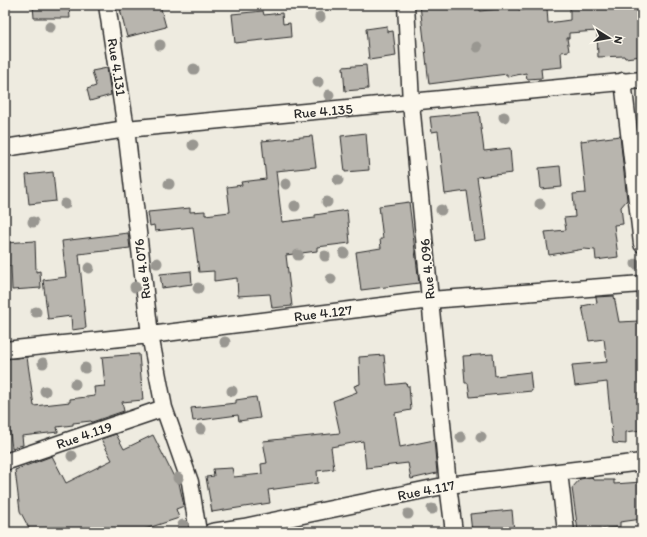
<svg xmlns="http://www.w3.org/2000/svg" width="647" height="537" viewBox="0 0 647 537" font-family="Itim,sans-serif">
<style>
.building{fill:#b8b5ae;stroke:#2b2b2b}
.lines{fill:none;stroke-linecap:round;stroke-linejoin:round}
.minor-casing{stroke:#2b2b2b;stroke-width:19}
.minor{stroke:#fbf7ec;stroke-width:16}
.tree{fill:#999791}
.labels{text-anchor:middle;stroke-width:3;stroke-linejoin:round;paint-order:stroke}
.street-label{font-size:14px;fill:#2b2b2b;stroke:#fbf7ec}
</style>
<rect width="100%" height="100%" fill="#eeebe0"/>
<filter id="ink" filterUnits="userSpaceOnUse"><feTurbulence type="fractalNoise" baseFrequency=".025" numOctaves="2"/><feDisplacementMap in="SourceGraphic" scale="8" xChannelSelector="R" yChannelSelector="G"/><feConvolveMatrix kernelMatrix="1 2 1 2 8 2 1 2 1" color-interpolation-filters="sRGB"/></filter>
<g filter="url(#ink)">
<path class="building" d="M33 5H69L70 18H34Z
M119 5H160L166 27 127 37Z
M420 5H479L480 11 518 7 519 10 547 8 548 23 570 20V5H642V56L625 58 624 56 598 57 597 31 569 33V38H567L569 51 561 52 562 67 541 69 542 78 527 79 526 73 507 77V74L429 84Z
M263 11 264 15 282 13 283 24 290 23 291 37 235 43 232 14Z
M387 26V32L393 31 396 56 369 60 366 29Z
M366 65 368 89 345 91 343 67Z
M107 68 111 95 90 101 87 89 96 86 92 71Z
M479 112 484 151 510 148 512 173 477 177 486 239 474 241 467 191 445 194 438 131 432 132 430 117Z
M366 133 369 170 345 172 341 136Z
M639 134H642V155H641Z
M312 136 316 167 276 171 282 222 315 218V215L347 210 350 243 317 247V251L286 255 292 306 272 308 270 294 238 296 237 278 214 281V271L199 272 193 227 155 231 154 225 150 226 148 212 190 208V212L205 211V215L230 212 227 187 242 185 241 182 266 179 262 141Z
M620 136 627 200 621 207 623 224 614 225 618 257 596 260 595 250 584 249 549 255 545 232 566 230 564 218 575 217 573 194 586 193 581 141Z
M560 166 562 187 541 189 539 168Z
M53 172 56 201 29 204 26 175Z
M409 202 419 283 361 290 356 252 381 248 380 239H383L379 206Z
M128 233 130 248 79 254 86 328 72 330 71 316 48 319 43 280 66 277 62 241Z
M35 241 36 272 40 271 41 288 12 290 11 266H5V243Z
M191 271 192 284 162 288 160 274Z
M614 296 619 322 639 321 641 336 642 430 626 432V444L613 443 607 382 575 386 572 365 607 362 604 339 589 341 582 306 597 303 596 297Z
M139 354 143 400 122 402 124 411 92 422 91 421 73 423V425L57 427 58 432 22 436 23 445 12 448 5 398V359L27 357 34 406 70 402V399L95 396 94 387 105 386 102 357Z
M493 354 495 376 530 372 532 391 470 397 468 383H465L463 356Z
M384 355 387 385 406 383 407 386H409L411 410 395 413 400 447 434 440 437 473 411 479 408 463 366 468 363 441 331 447 334 469 317 471 318 483 268 490 270 503 212 512 206 477 214 476 213 469 232 468 234 477 262 474 261 464 267 463 263 441 340 433 333 401 357 392 354 386 360 384 359 357Z
M256 397 260 418 239 421 238 415 193 421 191 408 236 403V400Z
M116 434 124 449 153 435 175 479 178 478 184 506 176 509 179 518 136 532H31L20 511 15 470 52 456 66 483 112 460 101 439Z
M592 477 593 480H614V484L642 482V519L620 522V527L578 531 572 488 580 479Z
M512 510 514 532H472L470 514Z"/>
<g class="lines">
<g class="minor-casing">
<path id="minor" d="M107 5 126 129 150 335 164 408 190 482 198 532
M406 5 411 103 448 485 454 532
M623 81 642 244
M5 148 126 129 642 80
M5 350 150 335 430 300 642 284
M5 462 164 408
M559 472 566 532
M212 532 244 527 448 485 642 462"/>
</g>
<use href="#minor" class="minor"/>
</g>
<g class="tree">
<circle cx="320" cy="17" r="5.5"/>
<circle cx="50" cy="27" r="5.5"/>
<circle cx="160" cy="45" r="5.5"/>
<circle cx="477" cy="47" r="5.5"/>
<circle cx="194" cy="69" r="5.5"/>
<circle cx="318" cy="82" r="5.5"/>
<circle cx="329" cy="95" r="5.5"/>
<circle cx="504" cy="117" r="5.5"/>
<circle cx="193" cy="145" r="5.5"/>
<circle cx="338" cy="180" r="5.5"/>
<circle cx="169" cy="184" r="5.5"/>
<circle cx="286" cy="184" r="5.5"/>
<circle cx="327" cy="202" r="5.5"/>
<circle cx="65" cy="204" r="5.5"/>
<circle cx="540" cy="204" r="5.5"/>
<circle cx="295" cy="206" r="5.5"/>
<circle cx="441" cy="210" r="5.5"/>
<circle cx="33" cy="222" r="5.5"/>
<circle cx="344" cy="253" r="5.5"/>
<circle cx="298" cy="255" r="5.5"/>
<circle cx="325" cy="256" r="5.5"/>
<circle cx="157" cy="263" r="5.5"/>
<circle cx="636" cy="264" r="5.5"/>
<circle cx="89" cy="268" r="5.5"/>
<circle cx="331" cy="279" r="5.5"/>
<circle cx="135" cy="287" r="5.5"/>
<circle cx="198" cy="288" r="5.5"/>
<circle cx="36" cy="312" r="5.5"/>
<circle cx="225" cy="342" r="5.5"/>
<circle cx="43" cy="363" r="5.5"/>
<circle cx="85" cy="368" r="5.5"/>
<circle cx="75" cy="384" r="5.5"/>
<circle cx="45" cy="391" r="5.5"/>
<circle cx="232" cy="391" r="5.5"/>
<circle cx="201" cy="429" r="5.5"/>
<circle cx="461" cy="437" r="5.5"/>
<circle cx="481" cy="437" r="5.5"/>
<circle cx="72" cy="456" r="5.5"/>
<circle cx="178" cy="478" r="5.5"/>
<circle cx="432" cy="509" r="5.5"/>
<circle cx="408" cy="514" r="5.5"/>
<circle cx="183" cy="525" r="5.5"/>
</g>
</g>
<g class="labels">
<g class="street-label">
<text transform="translate(117 67) rotate(81)" y="5">Rue 4.131</text>
<text transform="translate(323 111) rotate(-5)" y="5">Rue 4.135</text>
<text transform="translate(142 269) rotate(-97)" y="5">Rue 4.076</text>
<text transform="translate(427 269) rotate(-95)" y="5">Rue 4.096</text>
<text transform="translate(323 313) rotate(-7)" y="5">Rue 4.127</text>
<text transform="translate(84 435) rotate(-19)" y="5">Rue 4.119</text>
<text transform="translate(426 490) rotate(-11)" y="5">Rue 4.117</text>
</g>
</g>
<rect width="647" height="537" fill="none" stroke="#fbf7ec" stroke-width="20"/>
<rect x="10" y="10" width="627" height="517" fill="none" stroke="#2b2b2b" stroke-width="1.5" filter="url(#ink)"/>
<g transform="translate(609 38) rotate(101)" stroke="#fbf7ec" stroke-width="3" paint-order="stroke">
<path d="M0-3L7 15L0 10L-7 15Z" fill="#2b2b2b"/>
<text y="-6" font-size="11" font-weight="bold" text-anchor="middle" fill="#2b2b2b">N</text>
</g>
</svg>
